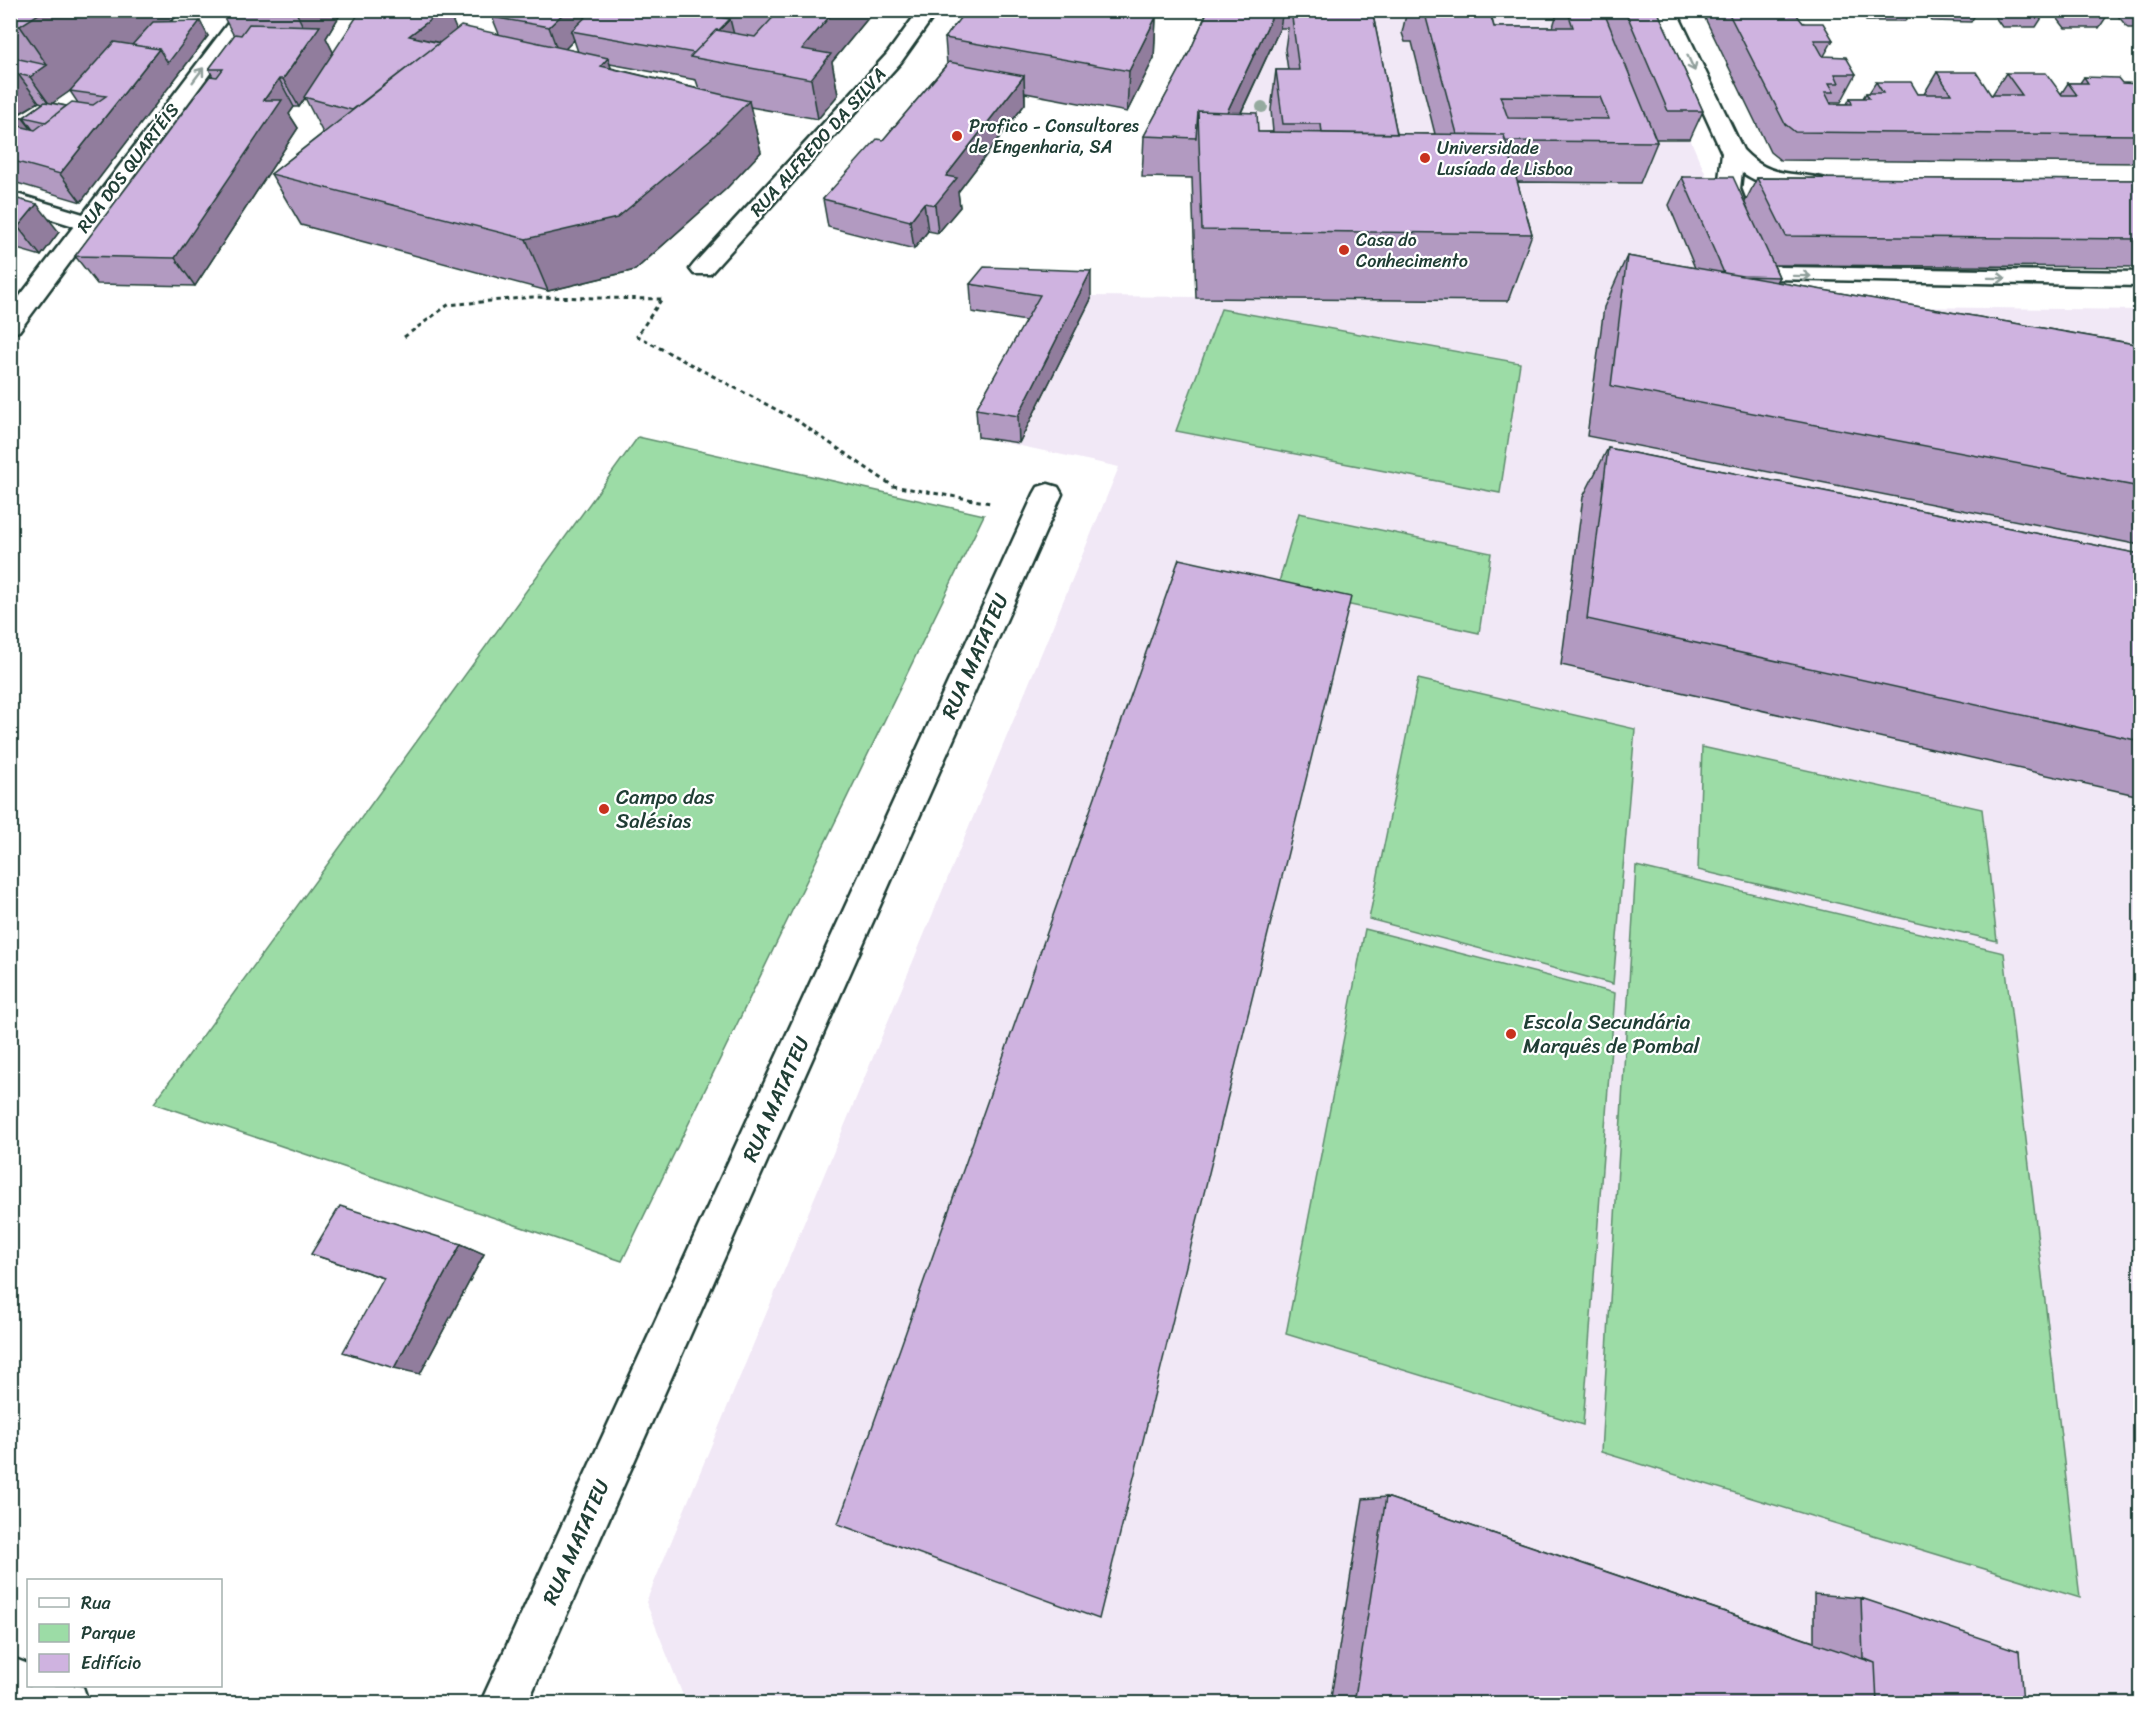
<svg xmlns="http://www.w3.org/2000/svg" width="2151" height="1714" viewBox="0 0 2151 1714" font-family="Sriracha,sans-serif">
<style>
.built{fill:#f1e8f6}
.green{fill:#9cdca6;stroke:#5e8c6d;stroke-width:1.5}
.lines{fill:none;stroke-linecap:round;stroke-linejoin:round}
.lane-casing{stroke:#1f3d34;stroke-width:5}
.street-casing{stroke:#1f3d34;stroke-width:5}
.path{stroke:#1f3d34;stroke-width:3;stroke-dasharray:4.5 4;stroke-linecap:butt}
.lane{fill:#fff;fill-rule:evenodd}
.street{fill:#fff;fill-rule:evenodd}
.tree{fill:#95aa9f}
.wall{fill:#b29ac1;stroke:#1f3d34;stroke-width:1.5;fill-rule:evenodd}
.shaded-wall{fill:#917d9d;stroke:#1f3d34;stroke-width:1.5}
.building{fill:#cfb3e0;stroke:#1f3d34;stroke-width:1.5;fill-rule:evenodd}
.oneway{stroke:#8f9e9a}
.poi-dot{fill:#c8321e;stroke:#fff;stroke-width:2}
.labels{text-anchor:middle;stroke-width:4.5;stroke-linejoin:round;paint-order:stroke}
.far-poi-label{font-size:18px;fill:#1f3d34;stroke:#fff;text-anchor:start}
.far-street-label{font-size:18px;fill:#1f3d34;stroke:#fff}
.street-label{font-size:21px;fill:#1f3d34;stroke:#fff}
.poi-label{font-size:21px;fill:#1f3d34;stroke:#fff;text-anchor:start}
</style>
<rect width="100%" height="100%" fill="#fff"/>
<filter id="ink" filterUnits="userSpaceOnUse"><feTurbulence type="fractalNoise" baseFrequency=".0167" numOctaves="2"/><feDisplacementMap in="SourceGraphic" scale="12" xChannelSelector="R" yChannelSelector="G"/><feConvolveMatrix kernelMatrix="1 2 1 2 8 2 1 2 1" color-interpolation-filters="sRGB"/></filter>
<g filter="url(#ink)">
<path class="built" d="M1220 11H1634L1763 305 2140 310V1703H686L646 1602 1119 467 978 437 1041 323 972 312 986 295 1196 297 1192 179 1142 177 1188 90Z"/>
<path class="green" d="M1221 309 1520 363 1500 493 1176 431Z
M638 437 984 515 622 1261 154 1103Z
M1299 513 1491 553 1479 633 1277 589Z
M1418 679 1635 729 1613 984 1369 919Z
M1702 747 1982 809 1997 941 1698 870Z
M1636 866 2004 953 2080 1598 1601 1452Z
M1365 929 1615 993 1583 1425 1286 1334Z"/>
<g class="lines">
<g class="lane-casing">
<path id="lane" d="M1733 147 1741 148 1744 153 1740 189 1767 258 1780 267 2140 272V286L1766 279 1745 261 1718 189 1722 153 1725 148Z"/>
</g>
<g class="street-casing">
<path id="street" d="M238 10H257L19 331 10 334V309L74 226 10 206V192L83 214Z
M919 10H938L901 62 710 274H694L690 269 694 264 887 54Z
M1657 10H1676L1743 150C1770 179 1792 171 1826 179L1829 184 1826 189C1791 197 1743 183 1722 153Z
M1048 484 1058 487 1062 494 527 1704H480L1034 494 1038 487Z
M10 1657 28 1664V1686H78L83 1687 89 1704H10Z"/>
</g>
<path class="path" d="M661 300 637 336 796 420 893 486 991 503
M404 337 448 305 533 297 662 299"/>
<use href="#lane" class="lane"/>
<use href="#street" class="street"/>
</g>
<circle class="tree" cx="1262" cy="107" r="6"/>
<path class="wall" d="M10 10H186L170 22 208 36 81 202 10 181ZM70 91 78 103 66 106 52 103ZM39 102 43 103 24 117 33 130 31 129 22 117 16 116Z
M343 10 326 38 333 52 448 10 456 30 499 34 492 17 499 10H868L869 17 832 62 838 95 818 119 750 107 761 152 726 189 635 270 548 291 301 225 271 174 323 133 305 98 299 107H294L289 114 298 128 195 286 97 284 75 256 213 77 209 69 234 36 221 12ZM574 40 578 52 565 49ZM610 64 696 80 699 89 611 68Z
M1149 10 1147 16 1156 17 1154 58 1127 112 1025 93V104L958 192 960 207 938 233 928 231 914 249 828 227 823 199 883 140 947 64 945 38Z
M1208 10H1372L1397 134H1435L1412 42H1405L1402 33 1407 10H1522V12L1490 11 1494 27H1553L1558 10H1603L1604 14 1606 10H1657L1703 111 1690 139H1656L1657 142 1640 183 1517 182 1532 234 1508 301 1196 298 1192 178 1142 177 1144 136 1191 49ZM1280 28H1288L1285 49 1288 70H1276L1271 110 1273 132H1258L1241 113Z
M1701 10H1788L1790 15 1833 40 1824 56 1856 74 1841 102H1831V104H1847L1850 98H1863L1866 93H1869L1876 82 1918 94H1924L1937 72 1992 95 2006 73 2061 94 2068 83H2080L2084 77 2122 83 2140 84V163L1780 160 1770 152Z
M1860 10H1911L1905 21H1866Z
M1925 10H1978L1971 22 1932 21Z
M1990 10H2047L2036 27H2002Z
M2051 10H2111L2099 28H2065Z
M2113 10H2140V28H2128Z
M1682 177 1745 202 1757 178 2140 180V267L1774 265 1779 277 1776 282 2140 345V545L1587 436 1604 307 1627 256 1695 268 1669 205Z
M10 197 59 232 41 256 10 247Z
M970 284 1091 299 1019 443 978 437 976 409 1026 321 972 312Z
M1608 448 2140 554V796L1561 665 1583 497Z
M461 1244 484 1254 420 1374 384 1278 311 1254Z
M1386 1497 1814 1642V1594L1861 1598 2023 1704H1330L1363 1499Z"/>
<path class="shaded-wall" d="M10 10H186L50 105 30 77 47 65 20 26Z
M297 10H343L326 38 334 54 299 107 283 79 310 41 296 12Z
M443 10H448L464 48 409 36Z
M567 10H605L571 31 574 40 559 55 549 27Z
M835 10H868L869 17 832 62 838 95 818 119 811 79 802 49Z
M1133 10H1149L1130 54 1132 14Z
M1275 10H1283L1280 28 1210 179 1215 138Z
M1156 17 1154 58 1127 112 1129 71Z
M730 19 737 47 697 54Z
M200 21 208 36 81 202 60 174 159 49Z
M608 58 624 110 601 66Z
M18 74 39 102 10 119V78Z
M1024 76 1025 104 958 192 960 207 938 233 935 205 946 176Z
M279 79 294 107 289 114 298 128 195 286 175 258 264 100Z
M749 101 761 152 726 189 635 270 548 291 526 239Z
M22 117 33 131 10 146V124Z
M924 203 928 231 914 249 910 221Z
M37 204 59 232 41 256 18 227Z
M1091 271V299L1019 443 1018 416Z
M461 1244 484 1254 420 1374 394 1368Z"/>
<path class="building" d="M10 10H45L20 26 10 25Z
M222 10H297L296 12H221Z
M361 10H443L409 36 439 43 352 110 304 97Z
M499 10H567L549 27 492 17Z
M593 10H683L730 19 719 30H716L694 53 571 31Z
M754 10H780L776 14Z
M780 10H835L802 49 831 54 811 79 690 57 716 30 755 37Z
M966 10H1133L1132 14 1156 17 1129 71 945 38Z
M1208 10H1275L1227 112 1198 111 1196 138 1144 136 1191 49Z
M1291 10H1372L1397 134 1322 133 1321 124H1283L1276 70H1299Z
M1424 10H1489L1494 27H1573L1567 10H1603L1657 142 1505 141 1504 135 1457 134ZM1500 96 1600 97 1609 119 1508 118Z
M1625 10H1657L1703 111H1668Z
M1727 10H1788L1790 15H1797L1803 23H1823L1833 40H1814L1823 56 1846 57 1856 74H1835L1839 83H1829L1834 92H1825L1831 104H1852L1850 98H1869L1866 93H1883L1876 82H1911L1918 94H1951L1937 72H1976L1991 95H2022L2006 73H2046L2062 95H2077L2068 83H2088L2084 77 2118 78 2122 83 2140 84V135L1795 132 1785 124Z
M200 21 168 63 159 49 132 45 153 22Z
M249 24 320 26 283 79H279L264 100H282L175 258 75 256 210 76 217 77 223 69H209L235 34 241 35Z
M461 26 608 58 601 66 749 101 712 138 617 218 526 239 271 174Z
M114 42 159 49 60 174 10 160V128L15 125 35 130 72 102 93 105 106 96 70 91Z
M10 57 47 65 30 77 18 74 10 78Z
M949 62 1024 76 946 176 957 178 935 205 924 203 910 221 823 199 877 139 883 140Z
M45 102 66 106 46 122 24 117Z
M1198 111 1257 113 1258 132 1504 135 1532 234 1202 230Z
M10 114 22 117 10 124Z
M1682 177H1733L1779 277 1742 276 1724 273Z
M1757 178 2140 180V239L1786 236Z
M10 197 37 204 18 227 10 225Z
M1627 256 2140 345V487L1611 386Z
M984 267 1091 271 1018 416 976 409 1040 295 970 284Z
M1608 448 2140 554V741L1587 619Z
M1179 559 1351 597 1099 1619 838 1524Z
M340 1206 461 1244 394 1368 343 1352 384 1278 311 1254Z
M1386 1497 1875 1663 1877 1704H1354Z
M1861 1598 2019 1651 2023 1704H1877L1875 1663 1863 1658Z"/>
<defs><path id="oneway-shaft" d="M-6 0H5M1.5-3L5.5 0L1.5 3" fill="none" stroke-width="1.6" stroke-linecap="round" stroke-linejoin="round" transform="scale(1.5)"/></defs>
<g class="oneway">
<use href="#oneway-shaft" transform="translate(1691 63) rotate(65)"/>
<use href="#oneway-shaft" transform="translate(198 75) rotate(-53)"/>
<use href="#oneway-shaft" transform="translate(1802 276) rotate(1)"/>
<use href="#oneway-shaft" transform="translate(1997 278) rotate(1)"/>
</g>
</g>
<g class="poi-dot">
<circle cx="957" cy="136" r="6"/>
<circle cx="1425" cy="158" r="6"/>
<circle cx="1344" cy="250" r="6"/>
<circle cx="604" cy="809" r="6"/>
<circle cx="1511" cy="1034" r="6"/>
</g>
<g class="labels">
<g class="far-poi-label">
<text x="969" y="132">Profico - Consultores<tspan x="969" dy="21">de Engenharia, SA</tspan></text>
<text x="1437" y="154">Universidade<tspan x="1437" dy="21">Lusíada de Lisboa</tspan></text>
<text x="1356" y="246">Casa do<tspan x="1356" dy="21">Conhecimento</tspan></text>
</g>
<g class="far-street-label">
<text transform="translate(818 142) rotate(-48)" y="6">RUA ALFREDO DA SILVA</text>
<text transform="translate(128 168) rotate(-53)" y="6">RUA DOS QUARTÉIS</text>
</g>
<g class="street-label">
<text transform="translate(975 656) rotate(-66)" y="7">RUA MATATEU</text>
<text transform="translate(776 1099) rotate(-66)" y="7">RUA MATATEU</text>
<text transform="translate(576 1542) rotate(-66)" y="7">RUA MATATEU</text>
</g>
<g class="poi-label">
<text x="616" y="804">Campo das<tspan x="616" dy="24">Salésias</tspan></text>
<text x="1523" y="1029">Escola Secundária<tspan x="1523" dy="24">Marquês de Pombal</tspan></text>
</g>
</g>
<rect width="2151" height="1714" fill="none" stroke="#fff" stroke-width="36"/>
<rect x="18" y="18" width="2115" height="1678" fill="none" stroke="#1f3d34" stroke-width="2" filter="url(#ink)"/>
<rect x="27" y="1579" width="195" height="108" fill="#ffffff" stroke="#a5b1ae" stroke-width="1.5"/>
<rect x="39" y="1598" width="30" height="9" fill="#ffffff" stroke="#a5b1ae" stroke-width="1.5"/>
<text x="81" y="1609" font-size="18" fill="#1f3d34">Rua</text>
<rect x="39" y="1624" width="30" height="18" fill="#9cdca6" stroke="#a5b1ae" stroke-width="1.5"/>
<text x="81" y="1639" font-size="18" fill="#1f3d34">Parque</text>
<rect x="39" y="1654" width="30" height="18" fill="#cfb3e0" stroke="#a5b1ae" stroke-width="1.5"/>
<text x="81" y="1669" font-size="18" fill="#1f3d34">Edifício</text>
</svg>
